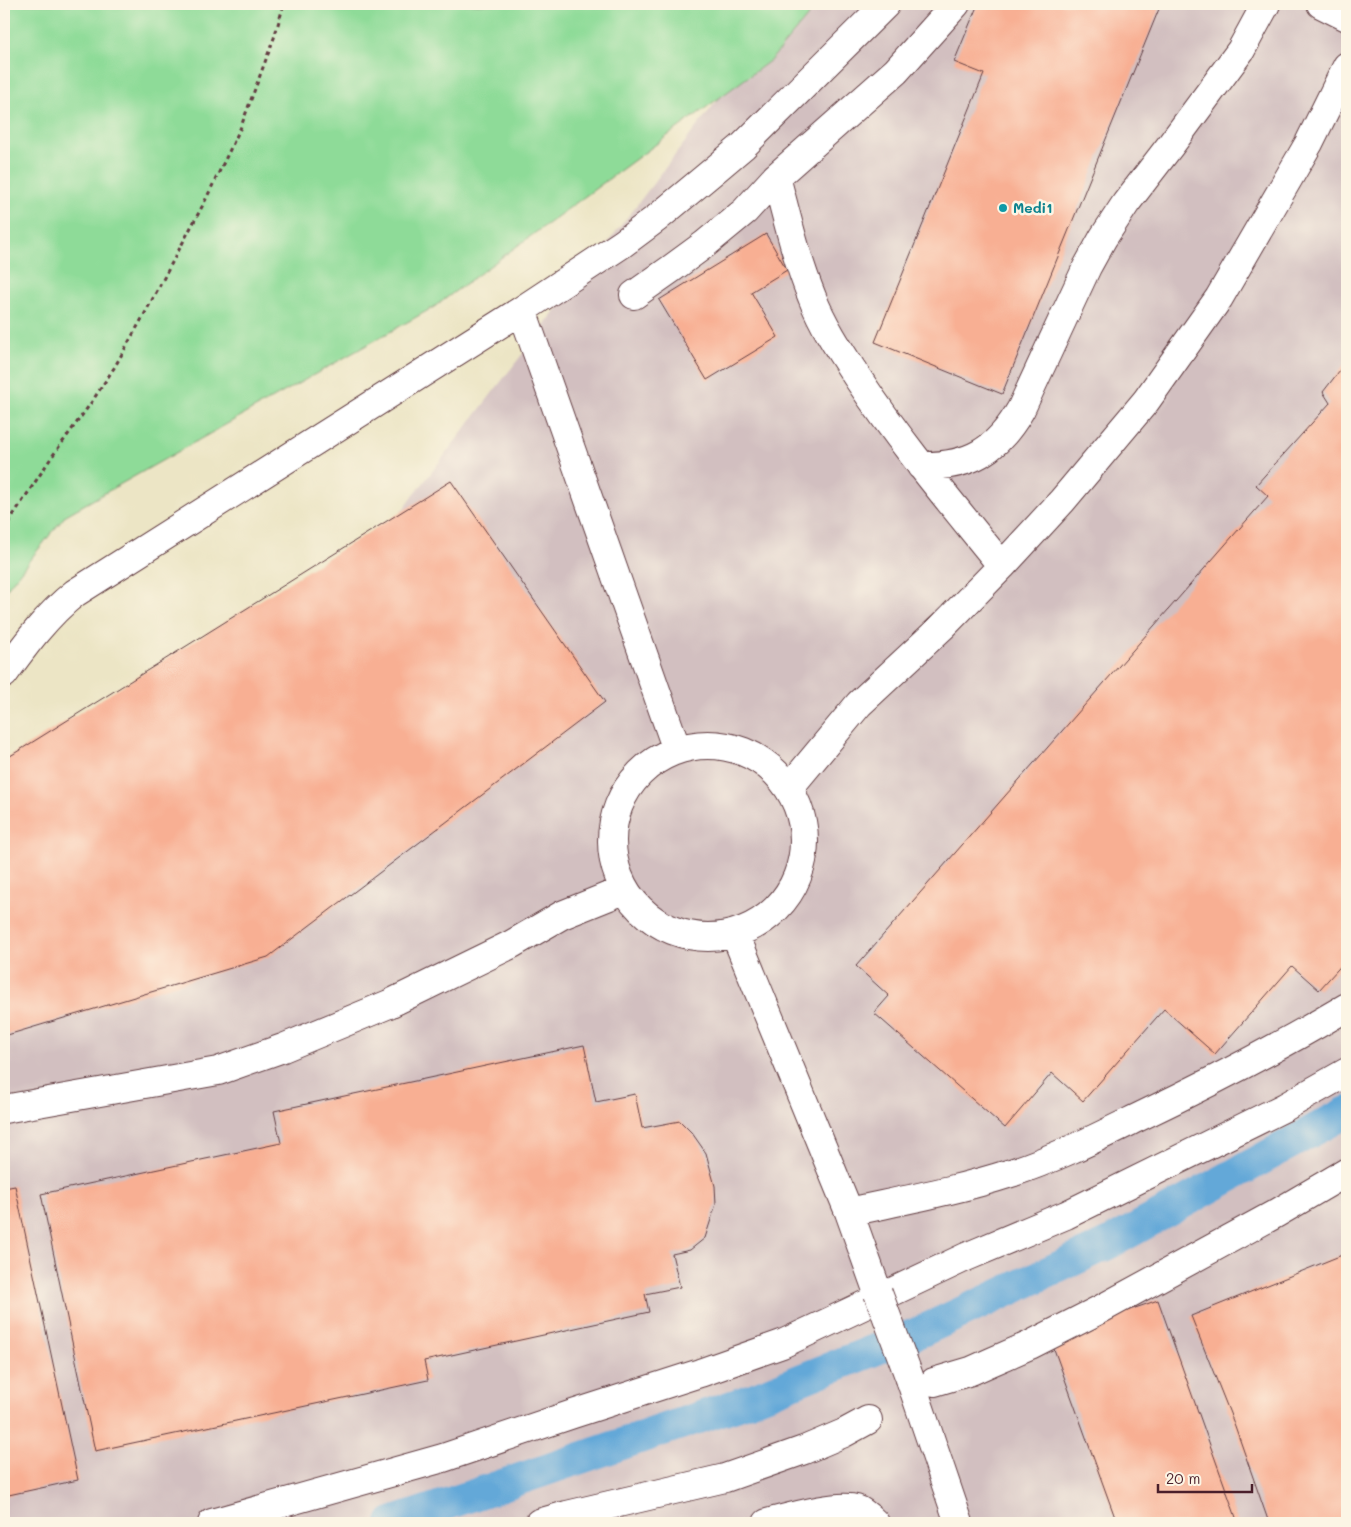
<svg xmlns="http://www.w3.org/2000/svg" width="1351" height="1527" viewBox="0 0 1351 1527" font-family="Mali,sans-serif">
<style>
.industrial{fill:#d2bfc0}
.green{fill:#8edb98;stroke:#6c7d62}
.lines{fill:none;stroke-linecap:round;stroke-linejoin:round}
.canal{stroke:#63a8d8;stroke-width:32}
.building{fill:#f8af93}
.minor-casing{stroke:#623d42;stroke-width:30}
.path{stroke:#623d42;stroke-width:3;stroke-dasharray:4 4;stroke-linecap:butt}
.minor{stroke:#fff;stroke-width:28}
.minor-bridge-casing{stroke:#623d42;stroke-width:30;stroke-linecap:butt}
.minor-bridge{stroke:#fff;stroke-width:28}
.culture-dot{fill:#0f9aa8;stroke:#fcf5e5;stroke-width:2}
.labels{text-anchor:middle;stroke-width:5;stroke-linejoin:round;paint-order:stroke}
.culture-label{font-size:14px;font-weight:bold;fill:#0d838f;stroke:#fcf5e5;text-anchor:start}
</style>
<rect width="100%" height="100%" fill="#fcf5e5"/>
<filter id="ink" filterUnits="userSpaceOnUse"><feTurbulence type="fractalNoise" baseFrequency=".02" numOctaves="2"/><feDisplacementMap in="SourceGraphic" scale="10" xChannelSelector="R" yChannelSelector="G"/><feConvolveMatrix kernelMatrix="1 2 1 2 8 2 1 2 1" color-interpolation-filters="sRGB"/></filter>
<filter id="wash" filterUnits="userSpaceOnUse"><feTurbulence type="fractalNoise" baseFrequency=".0096" numOctaves="4" result="noise"/><feDisplacementMap in="SourceGraphic" scale="20" xChannelSelector="R" yChannelSelector="G"/><feGaussianBlur stdDeviation="1.12" result="paint"/><feColorMatrix in="noise" values="0 0 0 0 0 0 0 0 0 0 0 0 0 0 0 0 0 1.4 0 .05"/><feComposite in="paint" operator="in"/></filter>
<g filter="url(#wash)">
<rect width="100%" height="100%" fill="#ece5c5"/>
<path class="industrial" d="M791 4H1347V1523H4V870L388 529Z"/>
<path class="green" d="M4 4H818L771 60 434 307 66 515 4 592Z"/>
<g class="lines">
<path class="canal" d="M392 1523 750 1400 922 1331 1110 1243 1347 1112"/>
</g>
<g id="blocks">
<path class="building" d="M978 4H1161L1002 394 875 342 984 74 954 62Z
M766 234 787 270 751 292 778 337 707 380 659 300Z
M1347 361V959L1319 990 1292 966 1215 1054 1164 1009 1083 1101 1052 1073 1005 1128 874 1013 889 996 856 966 1268 496 1256 485 1330 403 1323 392Z
M451 481 605 702 268 957 4 1036V762L7 758Z
M584 1045 596 1102 635 1094 642 1128 680 1121 692 1133 706 1153 715 1186 716 1204 705 1238 690 1250 672 1254 680 1287 645 1294 649 1312 424 1361 428 1380 95 1451 41 1194 281 1143 274 1111Z
M15 1186 78 1480 4 1496V1188Z
M1347 1253V1523H1269L1235 1426 1191 1316Z
M1158 1300 1238 1523H1117L1050 1338Z"/>
</g>
</g>
<g filter="url(#ink)">
<use href="#blocks" fill-opacity="0" stroke="#623d42" stroke-width="1"/>
<g class="lines">
<g class="minor-casing">
<path id="minor" d="M1321 4 1347 17
M776 177C787 217 796 258 812 297 823 326 842 354 859 380 902 445 953 505 1002 566
M634 295 671 269 705 244 745 211 776 177 896 71 956 4
M921 466C969 467 997 451 1021 409L1087 267 1103 238 1126 203 1170 146 1241 50 1266 4
M4 674C25 645 47 615 75 593L522 310
M612 841a96 96 0 1 1 192 0a96 96 0 1 1-192 0Z
M677 750 522 310 622 244 657 218 717 168 743 146 886 4
M789 788 859 704 944 625 1002 566 1062 501 1146 401 1219 298 1309 143 1347 66
M735 934 849 1212 878 1293
M4 1109 218 1071 283 1048 389 1004 512 944 562 915 624 890
M849 1212C904 1200 959 1190 1011 1173 1057 1158 1100 1136 1143 1115 1212 1082 1281 1046 1347 1007
M910 1379 959 1523
M934 1382 971 1371 991 1362 1030 1345 1101 1309 1277 1213 1347 1172
M212 1523 443 1458 573 1414 700 1373 782 1344 966 1257 1066 1215 1285 1107 1347 1072
M539 1523 567 1515 725 1478 804 1450 844 1433 868 1420
M767 1523C787 1518 838 1503 856 1509 863 1511 870 1518 875 1523"/>
</g>
<path class="path" d="M4 529 51 458 91 403 114 368 144 315 204 203 240 129 274 38 284 4"/>
<use href="#minor" class="minor"/>
<g class="minor-bridge-casing">
<path id="minor-bridge" d="M878 1293 910 1379"/>
</g>
<use href="#minor-bridge" class="minor-bridge"/>
</g>
</g>
<circle class="culture-dot" cx="1003" cy="208" r="5"/>
<g class="labels">
<g class="culture-label">
<text x="1013" y="213">Medi1</text>
</g>
</g>
<rect width="1351" height="1527" fill="none" stroke="#fcf5e5" stroke-width="20"/>
<path d="M1158 1484v8h94v-8" fill="none" stroke="#4a1f2b" stroke-width="2.5"/>
<text x="1166" y="1484" font-size="15" fill="#4a1f2b" stroke="#fcf5e5" stroke-width="4" paint-order="stroke">20 m</text>
</svg>
